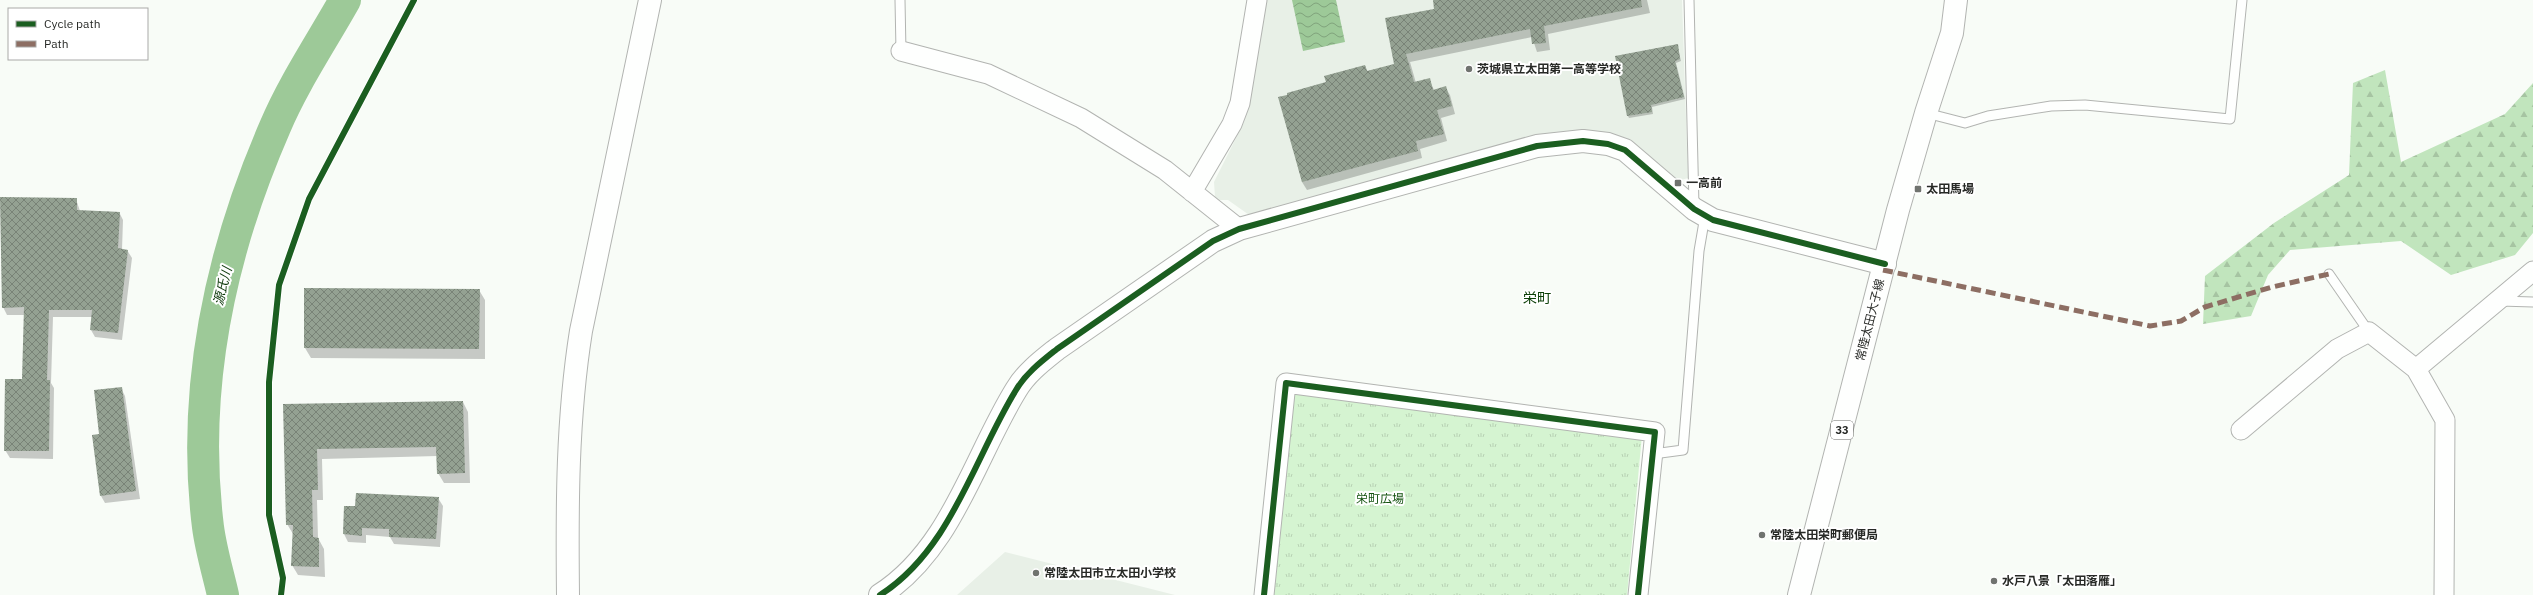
<svg xmlns="http://www.w3.org/2000/svg" width="2533" height="595" viewBox="0 0 2533 595" font-family="'IBM Plex Sans','Noto Sans JP',sans-serif">
<style>
.built{fill:#e8f0e7}
.grass{fill:url(#grass-tufts)}
.forest{fill:url(#forest-firs)}
.water{fill:url(#water-waves)}
.shadow{fill:#0003}
.lines{fill:none;stroke-linecap:round;stroke-linejoin:round}
.river{stroke:#9dc998;stroke-width:32}
.building{fill:url(#building-cross-hatch)}
.lane-casing{stroke:#b2b4b1;stroke-width:11}
.street-casing{stroke:#b2b4b1;stroke-width:21}
.secondary-casing{stroke:#b2b4b1;stroke-width:24}
.primary-casing{stroke:#b2b4b1;stroke-width:24}
.lane{stroke:#fefffe;stroke-width:9}
.street{stroke:#fefffe;stroke-width:19}
.secondary{stroke:#fefffe;stroke-width:22}
.primary{stroke:#fefffe;stroke-width:22}
.quiet{stroke:#8d6e63;stroke-width:5;stroke-dasharray:10 5;stroke-linecap:butt}
.cycleway-casing{stroke:#fff;stroke-width:8}
.cycleway{stroke:#1b5e20;stroke-width:6}
.poi-dot{fill:#70736f;stroke:#fff;stroke-width:1.5}
.labels{text-anchor:middle;stroke-width:4;stroke-linejoin:round;paint-order:stroke}
.shield{fill:#fff;stroke:#686967;stroke-width:1}
.shield-label{font-size:11px;font-weight:bold;fill:#272926}
.poi-label{font-size:12px;font-weight:bold;fill:#272926;stroke:#fff;text-anchor:start}
.street-label{font-size:12px;fill:#272926;stroke:#fff}
.park-label{font-size:12px;fill:#145310;stroke:#fff}
.water-label{font-size:13px;font-style:italic;fill:#0e390b;stroke:#fff}
.quarter-label{font-size:14px;fill:#0e4109;stroke:#fff}
</style>
<defs>
<pattern id="grass-tufts" width="24" height="20" patternUnits="userSpaceOnUse"><rect width="24" height="20" fill="#d5f4d1"/><path d="M3 7l-1-3M5 7V3M7 7l1-3M15 17l-1-3M17 17v-4M19 17l1-3" fill="none" stroke="#b7d1b3"/></pattern>
<pattern id="forest-firs" width="22" height="20" patternUnits="userSpaceOnUse"><rect width="22" height="20" fill="#c1e5bd"/><path d="M5 1l3.5 6h-7zM16 11l3.5 6h-7z" fill="#a6c4a2"/></pattern>
<pattern id="water-waves" width="16" height="10" patternUnits="userSpaceOnUse"><rect width="16" height="10" fill="#9dc998"/><path d="M0 5q4-4 8 0t8 0" fill="none" stroke="#80a37c"/></pattern>
<pattern id="building-cross-hatch" width="8" height="8" patternUnits="userSpaceOnUse"><rect width="8" height="8" fill="#94a192"/><path d="M0 0l8 8M0 8l8-8" fill="none" stroke="#798377"/></pattern>
</defs>
<rect width="100%" height="100%" fill="#f8fcf7"/>
<path class="built" d="M1265 0H1682L1688 178 1681 180 1674 179 1627 138 1611 134 1252 217 1228 200H1218L1215 197 1214 182 1244 122Z
M1005 552 1175 595H957Z"/>
<path class="grass" d="M1297 390 1642 435 1627 595H1269L1290 395Z"/>
<path class="forest" d="M2385 70 2401 162 2505 114 2533 83V233L2515 255 2451 275 2401 241 2290 250 2268 275 2251 316 2203 324 2205 276 2274 223 2349 175 2353 83Z"/>
<path class="water" d="M1292 0H1336L1345 42 1303 51Z"/>
<path class="shadow" d="M1434 0H1647L1650 13 1548 34 1550 50 1537 52 1532 37 1410 62 1416 83 1429 79 1434 90 1445 87 1450 95 1455 114 1441 118 1447 141 1420 149 1422 158 1307 190 1302 182 1280 98 1327 83 1365 66 1368 72 1396 64 1436 9Z
M1678 48 1681 61 1676 63 1685 99 1652 107 1653 114 1629 118 1628 116Z
M76 199 80 211 119 212 123 220 122 250H127L132 258 122 340 95 337 91 330 92 317H53L51 383 54 388 53 459 10 458 5 450 23 380 25 315H7L3 307Z
M479 290 485 300V359L311 358 305 348Z
M121 388 125 396 140 499 105 503 101 496Z
M463 402 468 412 470 483H444L438 473V456L322 459 323 500H317L318 538 324 549 325 577 298 575 292 565 293 534 287 524 284 405Z
M438 498 443 506 440 547 394 544 390 537 366 535V543L348 542 344 534 345 507Z"/>
<g class="lines">
<path class="river" d="M223 595C218 573 211 550 208 527 191 390 220 253 275 127 293 84 322 41 345 0"/>
</g>
<path class="building" d="M1433 0H1641L1642 7 1544 26 1546 43 1532 44 1530 29 1406 54 1414 82 1430 78 1433 90 1446 86 1452 106 1437 110 1444 134 1416 141 1418 151 1302 182 1278 97 1287 95V93L1326 82 1324 76 1365 65 1367 71 1394 64 1385 18 1434 9Z
M1678 44 1680 59 1675 61 1684 97 1651 105 1652 112 1627 116 1615 56Z
M0 197 77 198V210L120 212 118 248 128 250 118 333 90 330 92 310H49L47 380H50L49 451H4L5 379H22L24 307 2 308Z
M304 288 480 289 479 349 304 348Z
M122 387 136 491 100 496 92 435 99 434 94 390Z
M463 401 465 473 437 474 436 447 317 449 318 490H312L313 537 319 538V567L291 566 293 525H286L283 404Z
M356 493 439 497 436 539 389 537V529L362 528V536L343 534 344 506H355Z"/>
<g class="lines">
<g class="lane-casing">
<path id="lane" d="M900 0 901 51
M1689 0 1694 206
M1926 113 1965 123 1988 116 2051 106 2085 105 2230 119 2242 0
M2329 274 2369 332
M2500 301 2533 302
M1653 454 1683 450 1699 251 1705 216"/>
</g>
<g class="street-casing">
<path id="street" d="M901 51 988 74 1081 118 1165 170 1239 229
M1192 192 1232 124 1240 103 1257 0
M2416 369 2533 271
M2241 430 2337 349 2369 332 2416 369 2445 420 2444 595
M1264 595 1286 383 1655 432 1638 595"/>
</g>
<g class="secondary-casing">
<path id="secondary" d="M568 595C567 507 567 419 581 331L650 0
M880 595C951 550 974 458 1016 390 1026 373 1042 361 1057 349L1213 241 1239 229 1537 146 1583 141 1608 144 1625 150 1694 209 1713 220 1885 264"/>
</g>
<g class="primary-casing">
<path id="primary" d="M1799 595 1898 210 1926 113 1952 33 1956 0"/>
</g>
<use href="#lane" class="lane"/>
<use href="#street" class="street"/>
<use href="#secondary" class="secondary"/>
<use href="#primary" class="primary"/>
<path class="quiet" d="M1883 270 2150 326 2181 321 2205 307 2272 287 2329 274"/>
<g class="cycleway-casing">
<path id="cycleway" d="M281 595 283 578 269 515V382L279 285 309 199 414 0
M880 595C951 550 974 458 1016 390 1026 373 1042 361 1057 349L1213 241 1239 229 1537 146 1583 141 1608 144 1625 150 1694 209 1713 220 1885 264
M1264 595 1286 383 1655 432 1638 595"/>
</g>
<use href="#cycleway" class="cycleway"/>
</g>
<g class="poi-dot">
<circle cx="1469" cy="69" r="4"/>
<rect x="1674" y="179" width="8" height="8" rx="2"/>
<rect x="1914" y="185" width="8" height="8" rx="2"/>
<circle cx="1762" cy="535" r="4"/>
<circle cx="1036" cy="573" r="4"/>
<circle cx="1994" cy="581" r="4"/>
</g>
<g class="labels">
<rect class="shield" x="1831" y="421" width="22" height="18" rx="3"/>
<g class="shield-label">
<text x="1842" y="434">33</text>
</g>
<g class="poi-label">
<text x="1477" y="73">茨城県立太田第一高等学校</text>
<text x="1686" y="187">一高前</text>
<text x="1926" y="193">太田馬場</text>
<text x="1770" y="539">常陸太田栄町郵便局</text>
<text x="1044" y="577">常陸太田市立太田小学校</text>
<text x="2002" y="585">水戸八景「太田落雁」</text>
</g>
<g class="street-label">
<text transform="translate(1870 320) rotate(-76)" y="4">常陸太田大子線</text>
</g>
<g class="park-label">
<text x="1380" y="503">栄町広場</text>
</g>
<g class="water-label">
<text transform="translate(222 286) rotate(-76)" y="5">源氏川</text>
</g>
<g class="quarter-label">
<text x="1537" y="303">栄町</text>
</g>
</g>
<rect x="8" y="8" width="140" height="52" fill="#ffffff" stroke="#a9a9a8"/>
<rect x="16" y="21" width="20" height="6" fill="#1b5e20" stroke="#a9a9a8"/>
<text x="44" y="28" font-size="12" fill="#272926">Cycle path</text>
<rect x="16" y="41" width="20" height="6" fill="#8d6e63" stroke="#a9a9a8"/>
<text x="44" y="48" font-size="12" fill="#272926">Path</text>
</svg>
